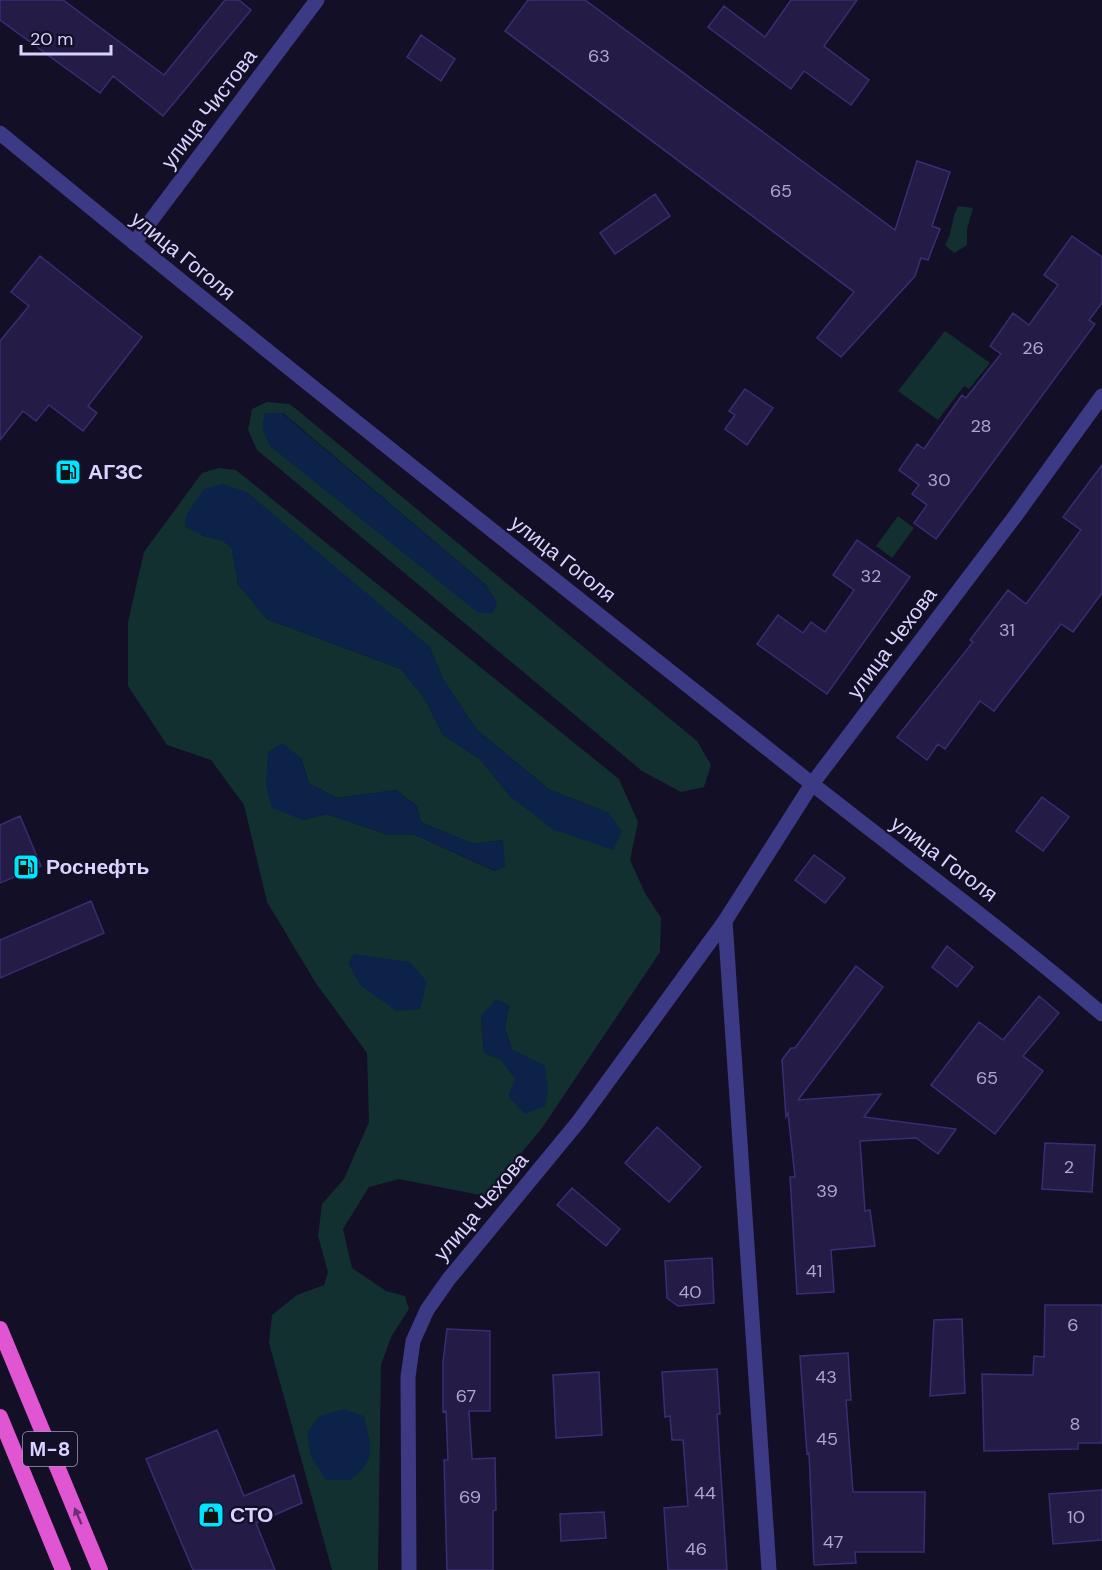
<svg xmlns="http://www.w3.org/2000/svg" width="1102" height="1570" viewBox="0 0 1102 1570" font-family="'DM Sans',sans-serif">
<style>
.green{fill:#12302f;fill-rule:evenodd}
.water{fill:#0c2248}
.building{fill:#241b47;stroke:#3b2d73;stroke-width:1.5}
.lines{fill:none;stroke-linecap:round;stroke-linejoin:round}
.minor{stroke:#3d3a85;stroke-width:15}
.trunk{stroke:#e055d1;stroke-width:16}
.oneway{fill:#6f2e73}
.labels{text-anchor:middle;stroke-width:4.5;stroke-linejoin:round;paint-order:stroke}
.number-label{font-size:18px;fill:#aca6d1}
.shield{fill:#130f26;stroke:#9e99be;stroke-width:1.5}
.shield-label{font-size:20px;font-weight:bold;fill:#d9d4ff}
.street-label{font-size:21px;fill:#d9d4ff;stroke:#130f26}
.poi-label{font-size:21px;font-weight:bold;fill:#d9d4ff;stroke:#130f26;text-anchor:start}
</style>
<rect width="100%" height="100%" fill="#130f26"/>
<path class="green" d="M958 206 973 208 967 229V245L954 253 945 245C953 232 951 219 958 206Z
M945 331 990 363 969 389 964 386 938 420 898 391Z
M267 402 290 404 697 741 711 765 704 787 681 792 642 771 257 450 248 430 252 409ZM265 413H283L486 585 497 603Z
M219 468 236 470 619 779 638 822 630 860 645 893 661 918 660 952 542 1128 485 1196 399 1179 369 1187 343 1229 352 1268 386 1291 405 1296 409 1309 391 1337 381 1365 378 1570H332L269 1343 272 1315 297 1295 324 1285 328 1272 318 1236 322 1204 344 1179 369 1122 367 1053 315 982 267 902 244 805 211 760 167 745 128 686V622L144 552 202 473ZM204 490 429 646 443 679 477 730 550 790 609 813 511 797 480 759 443 735 425 699 401 669 267 619 238 584 232 549 224 541 201 535ZM301 758 309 783 337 798 396 790 417 806 421 822 473 844 503 840 495 871 415 835H389L327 814 303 820ZM509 1005 505 1027 512 1050 545 1066 516 1079 501 1060 484 1052 481 1016Z
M898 516 914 528 892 558 876 546Z"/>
<path class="water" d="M265 413H282L486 585 497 603 492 614 477 612 270 446 262 428Z
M223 484 247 492 429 646 443 679 477 730 550 790 609 813 622 832 613 850 552 829 511 797 480 759 443 735 425 699 401 669 267 619 238 584 232 549 224 541 201 535 186 527 185 517 204 489Z
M282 743 301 758 309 783 337 798 396 790 417 806 421 822 473 844 503 840 505 867 496 871 415 835H389L327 814 303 820 272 808 266 785 268 752Z
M354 954 410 962 427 982 420 1009 397 1011 361 986 348 963Z
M496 999 509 1005 505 1027 512 1050 545 1066 548 1092 545 1106 525 1114 508 1096 516 1079 501 1060 484 1052 481 1016Z
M343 1409 364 1416C371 1448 378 1457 351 1480H326L311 1456 307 1433 319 1416Z"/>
<path class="building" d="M0 0H63L164 75 225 0H239L251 10 163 116 113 76 100 93 0 20Z
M528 0H585L895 230 917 161 950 172 932 226 940 229 928 260 921 258 915 276 841 357 817 338 854 292 505 31Z
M791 0H857L824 46 869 80 851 105 804 71 791 89 708 27 724 6 765 37Z
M421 35 455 59 441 81 407 57Z
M655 194 670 216 615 254 600 233Z
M1072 236 1102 257V303L1089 320 1095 324 936 539 914 523 927 505 912 494 919 485 899 470 917 444 924 449 962 395 966 398 1001 354 990 346 1013 313 1029 325 1058 285 1044 275Z
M40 256 142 337 88 406 97 413 83 431 49 405 36 421 23 411 0 440V341L29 306 11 292Z
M745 389 773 408 747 445 725 429 735 415 729 411Z
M1102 465V593L1073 632 1061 624 994 711 980 701 945 749 938 744 927 760 897 737 973 642 970 640 1008 590 1026 604 1081 530 1063 517Z
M857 540 910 577 827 694 757 644 778 615 803 633 811 622 825 632 854 590 833 575Z
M1042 797 1069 817 1043 851 1016 831Z
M20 816 41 866 0 883V825Z
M814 855 845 878 825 903 795 880Z
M91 901 104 933 0 978V940Z
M947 946 973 967 957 987 932 967Z
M856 966 883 987 798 1100 881 1094 864 1117 956 1129 938 1154 916 1138 860 1141 865 1211 870 1210 875 1246 831 1250 834 1292 797 1294 790 1177H795L788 1113 786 1117 782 1060 791 1048H795Z
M1039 996 1059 1013 1023 1056 1043 1071 995 1134 931 1085 979 1022 1003 1040Z
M657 1127 701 1167 669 1202 625 1163Z
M1045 1143 1095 1145 1092 1192 1042 1189Z
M572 1188 620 1229 606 1246 557 1205Z
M712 1258 714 1303 678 1306 667 1298 665 1261Z
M1045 1305H1102V1443H1078V1449L984 1451 982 1374 1033 1375 1034 1356 1044 1357Z
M962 1319 965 1393 930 1396 934 1320Z
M447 1329 490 1331V1411H469L472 1459 495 1458 496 1510 493 1511V1570H447L444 1460H448L446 1411 443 1412V1362Z
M848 1353 851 1400H846L853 1492H925L924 1552H855L856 1563 814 1565 809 1453 807 1454 800 1356Z
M717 1369 720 1414H717L727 1570H668L664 1508 688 1506 683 1440H672L670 1416 665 1417 662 1372Z
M599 1372 602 1435 556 1438 553 1375Z
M217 1430 244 1496 294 1475 302 1503 256 1523 275 1570H193L146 1459Z
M1102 1490V1540L1053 1544 1049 1494Z
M604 1512 606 1538 561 1541 560 1514Z"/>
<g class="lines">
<path class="minor" d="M0 133C250 339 504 540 758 741 872 833 991 919 1102 1014
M134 243 317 0
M409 1570 408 1377 413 1341 427 1310 448 1280 579 1121 725 921
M769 1570 725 921 812 784 1016 515 1102 396"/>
<path class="trunk" d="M0 1329 100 1570
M0 1417 63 1570"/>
</g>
<defs><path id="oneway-solid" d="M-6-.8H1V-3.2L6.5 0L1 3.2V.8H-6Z" transform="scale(1.5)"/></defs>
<use class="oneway" href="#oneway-solid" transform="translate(78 1516) rotate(-113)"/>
<defs>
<g id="fuel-square" transform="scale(1.35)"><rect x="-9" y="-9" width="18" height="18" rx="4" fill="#00e5ff" stroke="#130f26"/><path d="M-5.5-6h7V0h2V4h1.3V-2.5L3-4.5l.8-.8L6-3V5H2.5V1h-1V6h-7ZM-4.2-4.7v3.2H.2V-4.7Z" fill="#111"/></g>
<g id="shop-square" transform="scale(1.35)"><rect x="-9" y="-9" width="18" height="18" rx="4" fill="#00e5ff" stroke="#130f26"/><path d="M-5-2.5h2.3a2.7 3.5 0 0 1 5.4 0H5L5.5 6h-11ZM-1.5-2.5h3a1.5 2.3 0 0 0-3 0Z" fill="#111"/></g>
</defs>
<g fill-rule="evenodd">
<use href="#fuel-square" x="68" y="472"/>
<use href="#fuel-square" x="26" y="867"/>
<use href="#shop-square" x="211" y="1515"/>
</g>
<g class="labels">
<g class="number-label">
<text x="599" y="62">63</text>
<text x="781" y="197">65</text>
<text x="1033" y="354">26</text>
<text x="981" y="432">28</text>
<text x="939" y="486">30</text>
<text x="871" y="582">32</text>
<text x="1007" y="636">31</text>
<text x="987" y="1084">65</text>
<text x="1069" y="1173">2</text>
<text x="827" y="1197">39</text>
<text x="814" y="1277">41</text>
<text x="690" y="1298">40</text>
<text x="1073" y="1331">6</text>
<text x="826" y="1383">43</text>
<text x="466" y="1402">67</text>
<text x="1075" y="1430">8</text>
<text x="827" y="1445">45</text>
<text x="705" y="1499">44</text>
<text x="470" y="1503">69</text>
<text x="1076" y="1523">10</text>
<text x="833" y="1548">47</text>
<text x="696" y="1555">46</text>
</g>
<rect class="shield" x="23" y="1432" width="54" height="34" rx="4.5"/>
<g class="shield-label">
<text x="50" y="1456">М-8</text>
</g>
<g class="street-label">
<text transform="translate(209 109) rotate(-53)" y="7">улица Чистова</text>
<text transform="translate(183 256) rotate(39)" y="7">улица Гоголя</text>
<text transform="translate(563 559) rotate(38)" y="7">улица Гоголя</text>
<text transform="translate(892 643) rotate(-53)" y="7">улица Чехова</text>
<text transform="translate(944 859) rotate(37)" y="7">улица Гоголя</text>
<text transform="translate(481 1207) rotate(-50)" y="7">улица Чехова</text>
</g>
<g class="poi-label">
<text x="88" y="479">АГЗС</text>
<text x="46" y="874">Роснефть</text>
<text x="230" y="1522">СТО</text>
</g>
</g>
<path d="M21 45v9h90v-9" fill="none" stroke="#d9d4ff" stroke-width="3"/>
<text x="30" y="45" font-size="18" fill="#d9d4ff" stroke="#130f26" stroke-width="4.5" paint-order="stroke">20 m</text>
</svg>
